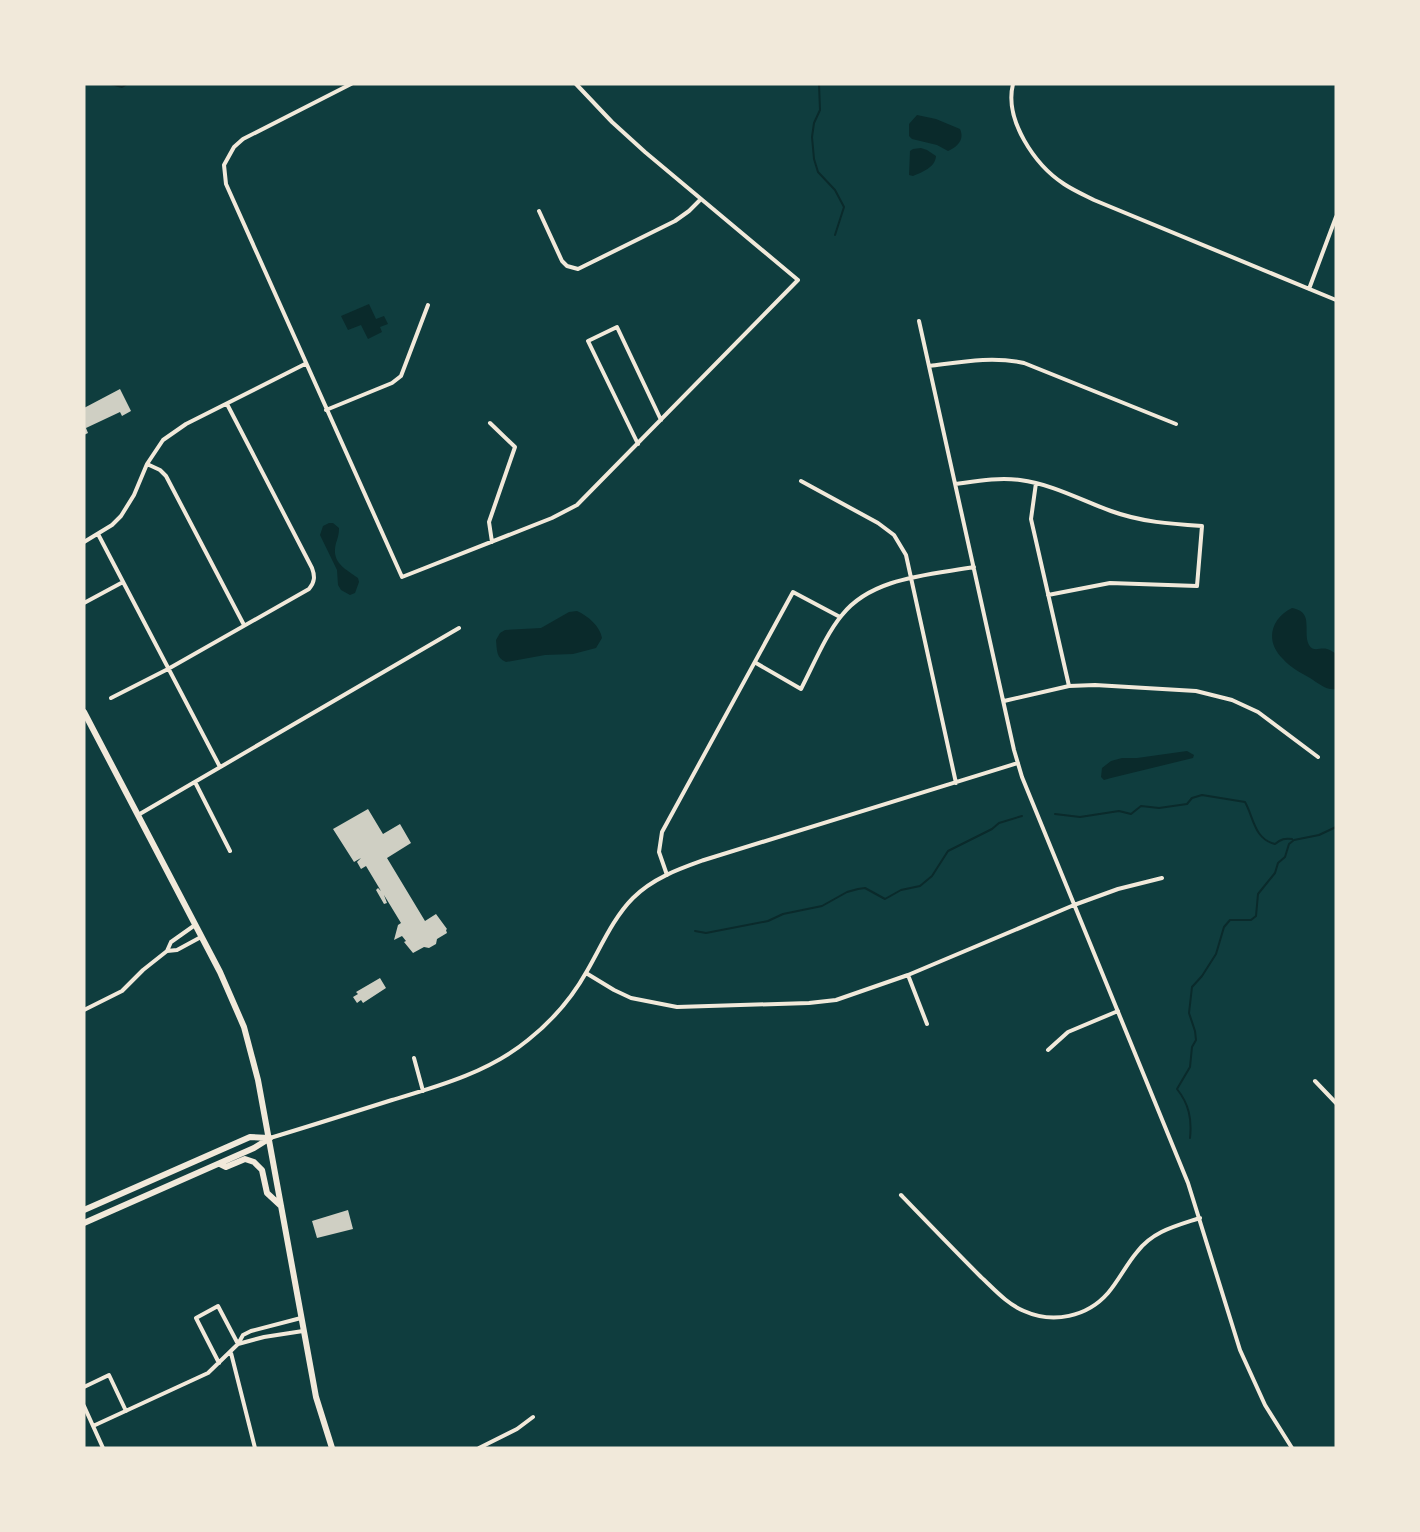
<svg xmlns="http://www.w3.org/2000/svg" width="1420" height="1532" viewBox="0 0 1420 1532" font-family="'Zilla Slab',serif">
<style>
.water{fill:#0a2a2b}
.lines{fill:none;stroke-linecap:round;stroke-linejoin:round}
.stream{stroke:#0a2a2b;stroke-width:2}
.building{fill:#cfcfc3}
.minor{stroke:#f1e9da;stroke-width:4}
.primary{stroke:#f1e9da;stroke-width:6}
</style>
<rect width="100%" height="100%" fill="#0f3d3e"/>
<path class="water" d="M917 115 936 119 960 129C965 140 957 147 948 151L937 145 912 139 909 136V124Z
M921 148 927 150 936 156C935 168 922 172 913 176L909 175 910 151 913 149Z
M369 304 376 319 384 316 388 324 380 327 382 332 368 339 361 325 348 330 341 316Z
M329 523H333L339 528C339 534 338 537 336 543 331 562 344 568 358 578L359 582 355 593 350 595 341 590 338 585 337 570 320 535 323 526Z
M1292 608C1315 612 1302 632 1309 645 1314 653 1320 647 1327 649 1329 649 1335 653 1336 654V689C1327 691 1318 683 1310 678 1301 673 1290 667 1283 659 1265 642 1270 619 1292 608Z
M577 611C588 616 600 626 602 638L596 648 573 654 545 655 506 662C496 658 497 650 496 640L500 633 505 630 541 628 569 612Z
M1187 751 1194 755 1193 758 1111 778 1104 780 1101 777 1102 768 1111 761 1122 758H1137Z"/>
<g class="lines">
<path class="stream" d="M111 84 122 87 127 84
M819 84 820 110 814 123 812 137 814 159 818 172 835 190 844 207 835 235
M1055 814 1080 817 1119 811 1131 814 1141 806 1159 808 1187 804 1192 798 1202 795 1245 802C1254 818 1254 839 1275 844 1281 839 1285 838 1292 839
M695 931 706 933 768 921 783 914 822 906 847 892 858 889 865 888 885 899 901 890 920 886 932 876 948 851 992 829 999 823 1022 816
M1190 1138C1192 1119 1189 1104 1177 1089L1190 1067 1192 1047 1196 1040 1195 1031 1189 1013 1192 987 1202 976 1216 954 1224 927 1230 920H1251L1256 916 1258 894 1275 873 1278 863 1285 857 1289 844 1294 840 1319 835 1336 827"/>
</g>
<path class="building" d="M120 389 131 411 122 416 120 412 86 428 88 433 84 435V408Z
M368 809 383 834 400 824 411 843 387 858 425 921 436 914 447 929 446 930 447 933 437 939 436 944 429 948 424 947 413 953 404 942 406 941 402 936 394 940 398 925 401 923 384 895 387 903 384 904 376 890 378 888 381 891 366 866 361 869 357 862 361 858 354 862 333 829Z
M380 978 386 988 363 1003 361 1000 357 1003 353 997 358 994 356 992Z
M348 1210 353 1229 317 1238 312 1221Z"/>
<g class="lines">
<path class="minor" d="M351 84 243 139 234 147 224 165 226 184 402 577 552 518 577 505 798 280 645 152 612 122 576 84
M1013 84C1004 120 1035 165 1064 184 1073 190 1084 195 1094 200L1336 300
M539 211 562 261 567 266 578 269 675 221 689 211 700 200
M1309 289 1336 217
M919 321 1014 750 1022 777 1188 1183 1240 1350 1265 1405 1292 1448
M930 366C961 362 992 356 1024 363L1176 424
M326 410 392 383 401 376 428 305
M490 423 515 447 489 522 492 542
M638 444 588 341 617 327 661 420
M147 464 160 470 166 476 244 625
M801 481 878 523 894 535 906 555 956 783
M1036 483 1031 519 1069 686
M956 484C977 481 999 477 1020 480 1052 484 1081 500 1111 511 1141 522 1171 524 1202 526L1197 586 1110 583 1048 595
M98 534 220 767
M84 542 112 525 121 516 134 495 147 464 163 440 186 424 305 364
M84 603 123 582
M756 663 801 689C813 666 826 634 842 615 872 577 930 575 974 567
M111 698 168 669 309 589C315 582 315 576 312 568L227 404
M1004 701 1069 686 1095 685 1196 691 1232 700 1258 712 1318 757
M195 782 230 851
M138 815 459 628
M667 875 659 852 662 832 793 592 840 617
M167 951 177 950 201 937
M586 973 614 990 631 998 677 1007 809 1003 836 1000 908 975 1074 905 1118 889 1162 878
M908 975 927 1024
M84 1010 122 991 143 970 167 951 171 942 195 925
M1048 1050 1068 1032 1118 1011
M414 1058 423 1091
M1315 1081 1336 1103
M270 1138C310 1126 351 1113 392 1100 439 1086 489 1072 528 1040 552 1021 572 998 587 971 601 947 613 918 633 898 653 878 679 869 704 860L1018 763
M901 1195C928 1223 954 1250 981 1277 994 1289 1007 1304 1024 1311 1053 1324 1087 1317 1108 1293 1119 1280 1126 1265 1137 1252 1153 1231 1176 1226 1200 1218
M301 1318 251 1331 243 1335 238 1344 264 1337 303 1331
M231 1353 255 1448
M84 1387 109 1375 126 1411
M84 1406 103 1448
M93 1426 208 1373 238 1344 218 1306 196 1318 219 1363
M479 1448 517 1429 533 1417"/>
<path class="primary" d="M84 712 220 972 244 1027 258 1080 316 1397 332 1448
M220 1164 226 1167 245 1159 254 1162 262 1170 267 1193 281 1206
M84 1210 250 1137 269 1138
M84 1223 254 1148 270 1138"/>
</g>
<rect width="1420" height="1532" fill="none" stroke="#f1e9da" stroke-width="171"/>
</svg>
